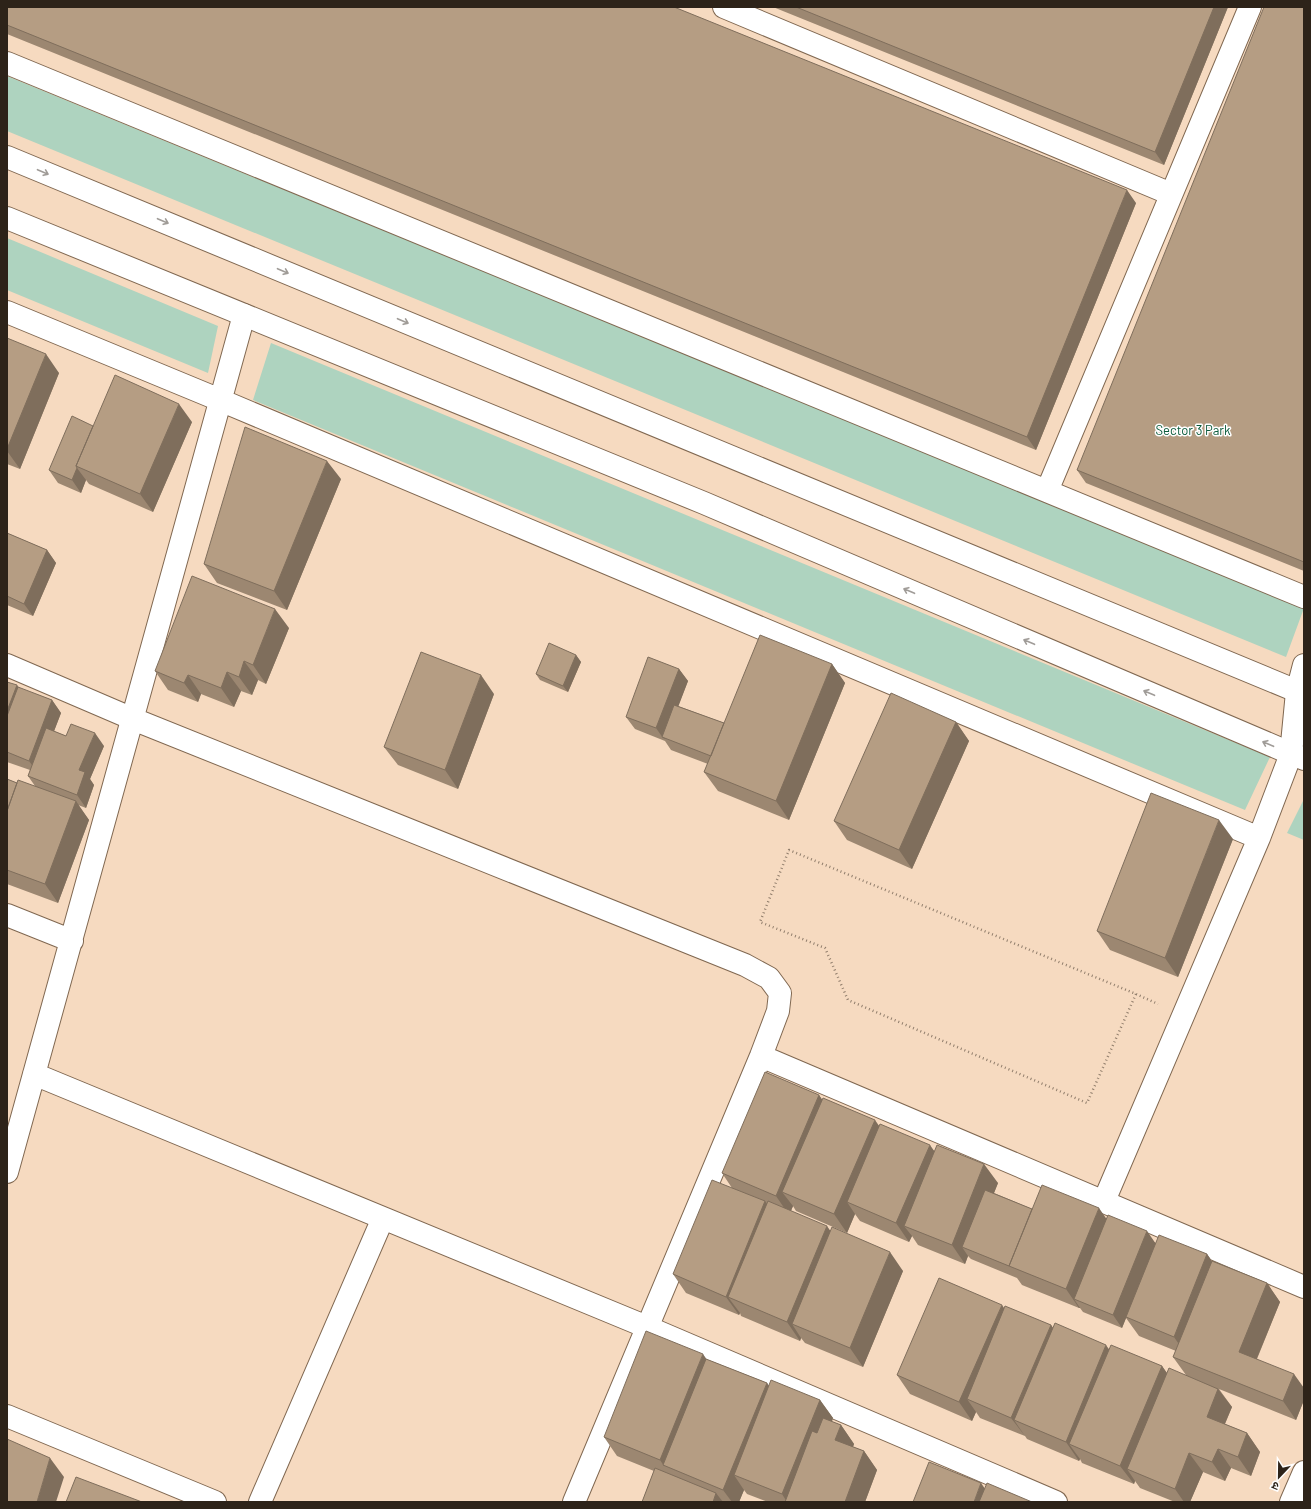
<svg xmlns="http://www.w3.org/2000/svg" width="1311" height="1509" viewBox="0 0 1311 1509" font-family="Barlow,'Noto Sans Devanagari',sans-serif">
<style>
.green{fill:#aed3bf}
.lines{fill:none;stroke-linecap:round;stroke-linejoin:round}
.street-casing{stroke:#806851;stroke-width:24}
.secondary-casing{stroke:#806851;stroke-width:24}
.path{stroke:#917e6c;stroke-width:2.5;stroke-dasharray:1 3;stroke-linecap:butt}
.street{stroke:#fff;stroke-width:22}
.secondary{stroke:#fff;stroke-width:22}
.wall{fill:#9c8771}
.shaded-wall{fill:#7f6e5c}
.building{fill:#b59d83;stroke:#7f6e5c}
.oneway{stroke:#a09c98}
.labels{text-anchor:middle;stroke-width:3;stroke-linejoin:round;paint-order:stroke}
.park-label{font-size:13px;fill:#0b5b3c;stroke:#fff}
</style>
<rect width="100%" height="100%" fill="#f6dac0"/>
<path class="green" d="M7 76 1304 608 1286 657 7 131Z
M7 238 218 326 208 373 7 290Z
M271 343 1270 757 1245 810 253 400Z
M1304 799V840L1287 833Z"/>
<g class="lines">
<g class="street-casing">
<path id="street" d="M724 7 1171 194
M7 63 1304 597
M7 312 220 400 1259 838
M1047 491 1250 7
M7 665 133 719 745 965 769 978 780 993 778 1011 761 1056 574 1502
M7 915 72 941
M761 1056 1304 1287
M34 1074 647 1327 1056 1502
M7 1172 244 315
M1104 1201 1259 838 1291 754 1297 692 1304 665
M7 1416 215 1502
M260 1502 383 1218
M1291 1502 1304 1472"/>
</g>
<g class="secondary-casing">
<path id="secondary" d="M7 157 1304 694
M7 218 704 503 1304 759"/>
</g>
<path class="path" d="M1136 994 1087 1103 848 1000 825 948 760 922 789 850 1136 994 1158 1004"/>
<use href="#street" class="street"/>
<use href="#secondary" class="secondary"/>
</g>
<path class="wall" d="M7 7 1136 203 1036 450 7 34Z
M773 7H1228L1164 165Z
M1304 7V571L1086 483 1077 470Z
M7 338 59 373 20 469 7 464Z
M192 422 153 512 89 484 86 480 81 493 58 483 49 470 93 426Z
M341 479 287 610 217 583 204 564Z
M7 533 47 550 56 563 33 616 7 605Z
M289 628 266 684 258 680 252 695 241 691 234 707 201 694 198 702 168 690 155 671Z
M576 655 581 662 568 692 540 680 536 674Z
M832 664 845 683 789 820 718 791 704 772 708 764 671 750 665 741 635 729 626 717 679 669 688 681 678 706 724 723Z
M7 682 18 688 52 700 61 713 54 731 66 736 104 746 90 779 94 785 86 808 78 805 89 820 58 903 7 884V779L17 783 35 786 28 776 30 770 7 762Z
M494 694 458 789 398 765 384 747Z
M956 722 969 741 912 869 847 840 834 821Z
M1233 839 1178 977 1110 950 1097 931Z
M819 1095 822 1100 935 1151 998 1183 994 1193 1032 1209 1106 1218 1156 1243 1207 1254 1212 1261 1267 1283 1280 1302 1257 1359 1304 1388V1400L1296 1420 1219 1389 1232 1407 1225 1424 1247 1433 1260 1452 1251 1476 1231 1468 1225 1481 1203 1472 1190 1502H1175L1140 1488 1135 1481 1134 1484 1082 1463 1080 1459 1079 1461 1027 1439 1025 1436 980 1418 976 1412 972 1421 910 1394 897 1375 1004 1309 1051 1325 1053 1328 1109 1349 1162 1366 1167 1373 1186 1375 1173 1357 1176 1351 1139 1336 1126 1318 1122 1328 1083 1312 1080 1308H1079L1022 1285 1017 1278 971 1259 968 1256 965 1264 918 1245 912 1236 909 1242 860 1221 855 1214 847 1233 796 1211 793 1206 791 1211 831 1231 903 1271 863 1367 805 1343 801 1338 800 1341 741 1316 740 1313 739 1315 686 1293 673 1274 732 1188 722 1173Z
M706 1359 767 1383 769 1386 820 1400 833 1418 832 1422 841 1425 854 1444 853 1447 864 1451 877 1470 865 1502H768L747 1494 744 1490 739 1502H642L654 1471 617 1456 604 1437Z"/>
<path class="shaded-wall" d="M1214 7H1228L1164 165 1155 152Z
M1127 190 1136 203 1036 450 1027 437Z
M46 354 59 373 20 469 7 451V449Z
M179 404 192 422 153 512 140 494Z
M327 461 341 479 287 610 274 591Z
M77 468 86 480 81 493 72 480Z
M47 550 56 563 33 616 24 604Z
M275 609 289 628 266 684 253 665Z
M576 655 581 662 568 692 563 686Z
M244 661 258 680 252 695 239 677Z
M832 664 845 683 789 820 776 801Z
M679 669 688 681 666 739 663 738 656 728Z
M227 672 241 691 234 707 221 688Z
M188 675 201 694 198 702 184 683Z
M481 675 494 694 458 789 445 770Z
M17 685 26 698 7 747V711Z
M52 700 61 713 38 773 29 761Z
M956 722 969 741 912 869 899 850Z
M95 733 104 746 90 779 94 785 86 808 77 795 79 770Z
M76 801 89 820 58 903 45 884Z
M1219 820 1233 839 1178 977 1165 958Z
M819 1095 832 1114 782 1192 793 1206 789 1215 776 1196Z
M875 1120 888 1139 847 1202 855 1214 847 1233 834 1214Z
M930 1145 943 1164 904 1226 912 1236 909 1242 896 1223Z
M984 1164 998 1183 971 1250 962 1247 968 1256 965 1264 952 1245Z
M765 1201 778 1220 728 1297 740 1313 739 1315 726 1297Z
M1099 1208 1112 1227 1074 1299 1080 1308H1079L1066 1289Z
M827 1226 840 1245 792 1324 801 1338 800 1341 787 1322Z
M1147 1231 1156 1244 1122 1328 1113 1315Z
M890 1252 903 1271 863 1367 850 1348Z
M1207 1254 1220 1273 1187 1356 1174 1337Z
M1267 1283 1280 1302 1252 1370 1239 1352Z
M1002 1305 1015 1324 967 1399 976 1412 972 1421 959 1402Z
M1051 1325 1064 1344 1014 1420 1025 1436 1011 1418Z
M1106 1345 1119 1364 1069 1444 1080 1459 1079 1461 1066 1442Z
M703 1354 716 1373 664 1466 660 1460Z
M1162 1366 1175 1385 1127 1469 1135 1481 1134 1484 1120 1466Z
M1294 1374 1304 1388V1400L1296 1420 1283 1401Z
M767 1383 780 1402 734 1475 744 1490 739 1502H732L723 1490Z
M1218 1389 1232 1407 1220 1435 1207 1417Z
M820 1400 833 1418 799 1502H787L782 1494Z
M841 1425 854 1444 848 1459 835 1440Z
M1247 1433 1260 1452 1251 1476 1238 1457Z
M1218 1449 1231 1468 1225 1481 1212 1462Z
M864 1451 877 1470 865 1502H845Z
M1189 1453 1203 1472 1190 1502H1184L1175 1489Z
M50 1458 64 1477 56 1502H37Z
M981 1483 994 1502H974Z
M716 1493 723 1502H713Z"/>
<path class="building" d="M7 7H674L1127 190 1027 437 7 25Z
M796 7H1214L1155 152Z
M1264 7H1304V562L1077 470Z
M7 338 46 354 7 449Z
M115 375 179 404 140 494 76 466Z
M72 416 93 426 76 466 77 468 72 480 49 470Z
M245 427 327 461 274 591 204 564Z
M7 533 47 550 24 604 7 596Z
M192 576 275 609 253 665 244 661 239 677 227 672 221 688 188 675 184 683 155 671Z
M760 635 832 664 776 801 704 772Z
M549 643 576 655 563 686 536 674Z
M421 652 481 675 445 770 384 747Z
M648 657 679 669 656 728 626 717Z
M7 682 17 685 7 711Z
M18 687 52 700 29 761 7 752V716Z
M891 693 956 722 899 850 834 821Z
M674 705 724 723 711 756 662 737Z
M71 724 95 733 79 770 85 772 77 795 28 776 46 728 66 736Z
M7 779 17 783 7 811Z
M18 780 76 801 45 884 7 870V811Z
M1151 793 1219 820 1165 958 1097 931Z
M765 1072 819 1095 776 1196 722 1173Z
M823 1098 875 1120 834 1214 782 1192Z
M880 1124 930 1145 896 1223 847 1202Z
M937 1145 984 1164 952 1245 904 1226Z
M712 1180 765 1201 726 1297 673 1274Z
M1042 1185 1099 1208 1066 1289 1009 1266Z
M985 1190 1032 1209 1009 1266 962 1247Z
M768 1201 827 1226 787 1322 728 1297Z
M1108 1215 1147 1231 1113 1315 1074 1299Z
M832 1227 890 1252 850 1348 792 1324Z
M1159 1235 1207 1254 1174 1337 1126 1317Z
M1212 1261 1267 1283 1239 1352 1294 1374 1283 1401 1173 1357Z
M939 1278 1002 1305 959 1402 897 1375Z
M1005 1306 1051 1325 1011 1418 967 1399Z
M1055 1323 1106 1345 1066 1442 1014 1420Z
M646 1331 703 1354 660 1460 604 1437Z
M1111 1345 1162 1366 1120 1466 1069 1444Z
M706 1359 767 1383 723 1490 663 1465Z
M1169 1368 1218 1389 1207 1417 1247 1433 1238 1457 1218 1449 1212 1462 1189 1453 1175 1489 1127 1469Z
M771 1380 820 1400 782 1494 734 1475Z
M823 1418 841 1425 835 1440 864 1451 845 1502H785L812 1431 817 1433Z
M7 1439 50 1458 37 1502H9L7 1501Z
M929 1462 981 1483 974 1502H913Z
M655 1468 716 1493 713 1502H642Z
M76 1477 142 1502H66Z
M987 1483 1032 1502H979Z"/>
<defs><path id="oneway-shaft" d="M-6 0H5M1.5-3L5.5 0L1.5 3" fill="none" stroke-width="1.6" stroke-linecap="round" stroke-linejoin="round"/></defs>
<g class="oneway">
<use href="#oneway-shaft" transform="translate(43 172) rotate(23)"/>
<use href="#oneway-shaft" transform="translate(163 221) rotate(23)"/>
<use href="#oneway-shaft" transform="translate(283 271) rotate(23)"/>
<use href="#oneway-shaft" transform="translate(403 321) rotate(23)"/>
<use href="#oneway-shaft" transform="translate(909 591) rotate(-157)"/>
<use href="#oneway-shaft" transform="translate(1029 642) rotate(-157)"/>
<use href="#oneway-shaft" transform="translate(1149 693) rotate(-157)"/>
<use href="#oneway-shaft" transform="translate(1268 744) rotate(-157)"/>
</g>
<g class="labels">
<g class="park-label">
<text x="1193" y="435">Sector 3 Park</text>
</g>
</g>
<rect width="1311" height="1509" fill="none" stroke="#2d2319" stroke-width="16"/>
<g transform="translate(1279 1477) rotate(202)" stroke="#ffffff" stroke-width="3" paint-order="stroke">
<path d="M0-3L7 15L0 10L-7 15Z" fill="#2d2319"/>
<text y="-6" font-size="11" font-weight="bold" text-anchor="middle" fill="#2d2319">उ</text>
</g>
</svg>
